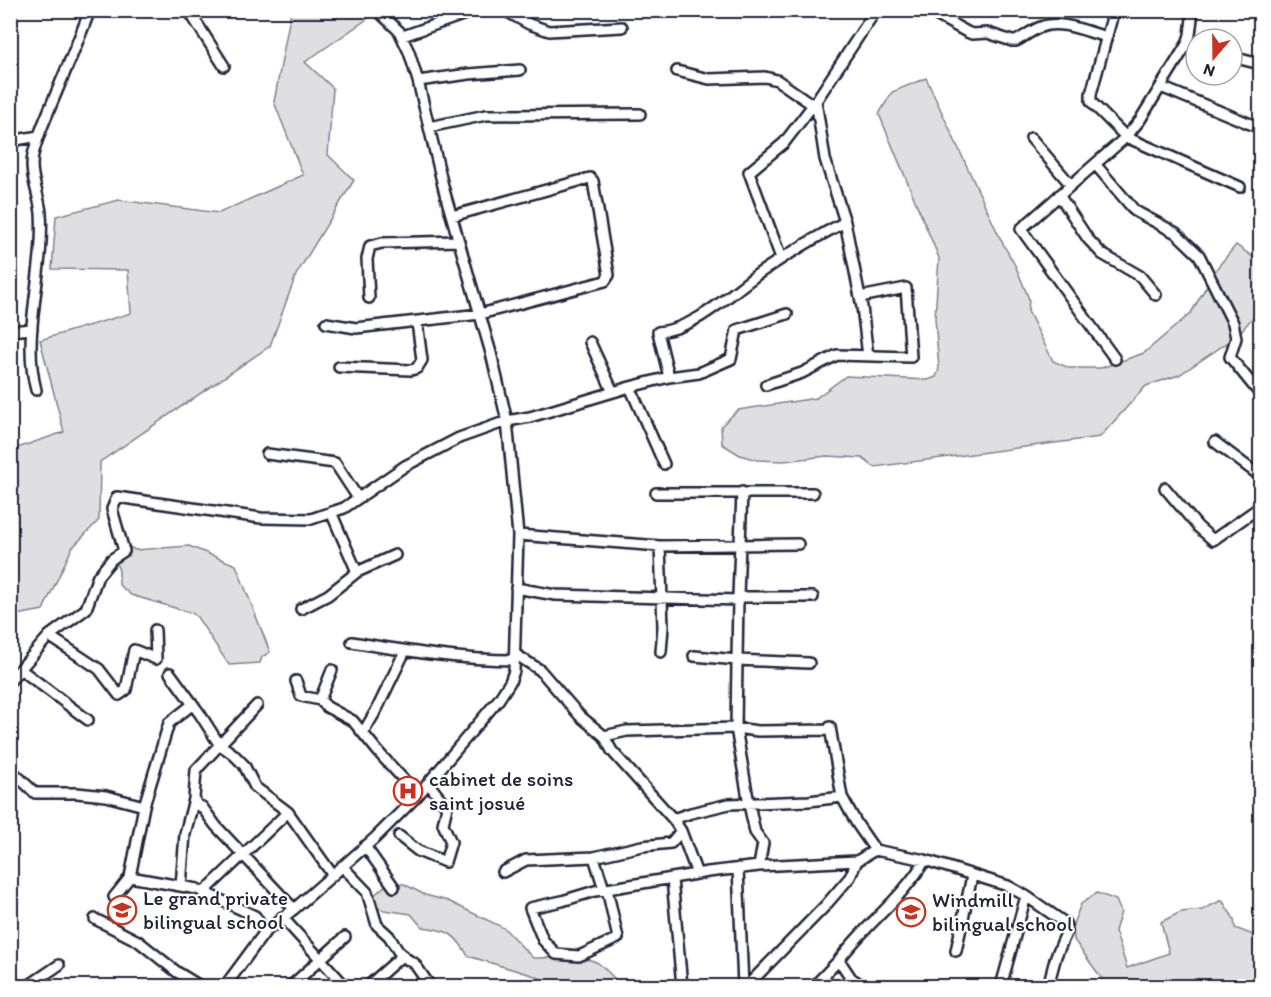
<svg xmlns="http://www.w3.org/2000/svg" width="1271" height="997" viewBox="0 0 1271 997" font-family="Itim,sans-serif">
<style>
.green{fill:#dfdfe2;stroke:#80808e;stroke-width:1.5}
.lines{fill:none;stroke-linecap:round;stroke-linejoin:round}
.street-casing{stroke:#22223b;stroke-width:14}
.street{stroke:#fff;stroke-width:9}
.labels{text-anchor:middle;stroke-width:4.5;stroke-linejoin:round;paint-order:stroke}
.poi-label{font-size:21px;fill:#22223b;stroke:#fff;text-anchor:start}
</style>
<rect width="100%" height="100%" fill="#fff"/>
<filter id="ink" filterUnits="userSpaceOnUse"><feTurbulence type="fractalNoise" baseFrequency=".0167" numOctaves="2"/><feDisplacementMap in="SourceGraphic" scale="12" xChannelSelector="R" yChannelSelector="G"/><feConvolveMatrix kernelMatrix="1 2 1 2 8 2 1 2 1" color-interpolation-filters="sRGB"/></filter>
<g filter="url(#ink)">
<path class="green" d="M291 11H359L370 17 305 62 333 88 328 155 354 180 296 275 270 346 100 462 99 520 72 548 43 610 11 616V450L64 432 40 340 131 313 128 270 52 269 56 216 119 200 219 213 303 175 274 102Z
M926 78 1001 240 1016 267 1029 299 1028 311 1053 361 1069 368H1101L1144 353 1191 313 1217 268 1236 245 1260 262V309L1236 337 1179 375 1146 386 1100 437 874 467 862 458 827 456 784 461 757 460 740 455 722 444 721 426 738 410 816 398 846 376 928 380 936 377 939 369 935 318 939 258 879 114 892 92Z
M122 543 135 550 189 546 236 565 270 652 262 657 260 663 229 665 197 617 192 613 131 595 119 585V571L114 556Z
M389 882 404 884 425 895 448 901 504 928 533 958C549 958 584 955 598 963 613 973 611 982 632 986H557L535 976 468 956C455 933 448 930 422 927L411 914 384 910 372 906 370 899Z
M1097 893 1116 900 1121 912 1115 931 1127 968 1169 953 1161 922 1181 912 1202 910 1222 900 1234 919 1235 928 1253 935 1260 931V978L1254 984 1241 986H1107L1074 940 1073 924 1081 904Z"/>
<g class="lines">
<g class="street-casing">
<path id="street" d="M191 10V14L224 66
M504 10 529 24 549 31 622 27
M927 10 967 32 972 34 988 33 1012 41H1016C1024 37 1032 30 1041 27 1060 19 1087 32 1107 37
M1114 10 1091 94V101L1094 105 1126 137 1240 187
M403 36 477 10
M1232 57 1260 64
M677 71 709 79 765 77 777 80 813 105
M418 81 469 74 520 70
M1161 87 1260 128
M816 101 825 159 845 222 862 307 868 356
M429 127 486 115 640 114
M1031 138 1071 185
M10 141 39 136
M1095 164 1135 211 1176 233 1199 255 1233 323 1236 338 1230 357 1260 394
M1059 195 1088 239 1102 254 1140 276 1156 295
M781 258 749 172 784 143 816 101 876 10
M369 298 367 259 370 246 382 243 459 241
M326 323 356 328 480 314 605 281 609 275 593 181 590 178 452 216
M10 331 32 329
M590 342 613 392
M1115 359 1021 229 1126 137 1140 120 1187 44 1190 35 1193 10
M339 367 411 370 417 368 422 360 417 322
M669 377 699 373 731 359 737 330 787 314
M766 385 802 373 837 355 911 357 906 288 860 297
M630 387 664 464
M36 390C21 333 45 272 41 213 39 193 29 175 33 155 37 137 45 120 52 103 65 72 78 42 90 10
M1215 442 1260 476
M267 454 335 463 358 498
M1165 488 1198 527 1213 540 1260 507
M742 492 738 596 736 728 749 804 755 832 763 843 759 866
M656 493H813
M331 512 357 572
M518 535 660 546 798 544
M660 546 663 627 661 652
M516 588 555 595 739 600
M739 597H813
M301 609 328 595 357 572 395 555
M49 636 86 609 98 576 112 559 124 551 112 509 117 497 261 518 311 519 344 508 405 466 459 438 507 421 530 417 630 387 669 377 658 332C698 328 730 293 761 272 788 254 816 237 845 222
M352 642C406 651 460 660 515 660
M515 654 540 670 580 716 604 736 612 751 673 819 681 831 697 874
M694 656 737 660 809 663
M20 669 88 720
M170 673 200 714 219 744 233 754 244 765 255 787 288 812 332 874
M10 681 49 636 99 669 119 695 126 690 134 650 156 659 155 630
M296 681 301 696 320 700 327 707 353 721 380 754 418 795
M320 700 332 670
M830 727 842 797 857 824 875 850 925 860 1008 886 1026 896 1065 923 1067 931 1056 956 1048 986
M363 733 377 709 405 651
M604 736 627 731 736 728 758 731 830 730
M10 769 35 793H77L106 796 144 806 130 877 114 897
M194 799 197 805 202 807 216 826 294 909
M144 806 169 723 193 704
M673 819 691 813 729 804 809 801 842 797
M399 836 418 851 445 862 451 842 443 824 447 807 428 783
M365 846 394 887
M594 857 604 889
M342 866 367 892 377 925 389 936 398 951 408 960 414 963 430 986
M738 868 743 986
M503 872 526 860 594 857 642 846 671 843 681 831
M130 877 197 889 255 916 265 932
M672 879 682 986
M181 886 185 834 194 799 196 770 257 705
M607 889 618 938 579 956 556 954 543 940 530 908 562 901 595 891 708 872 759 866 857 861
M203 893 288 812
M282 917 345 986
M95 919 138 941 177 972 200 986
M956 951 972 876
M28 986 59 965
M225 986 265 932 294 909 375 838 418 795 499 699 510 682 514 671 518 535 507 421 491 353 444 190 418 81 409 52 399 31 377 10
M291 986 345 937
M368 986 403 955
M747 986 825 906 850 877 857 861 875 850
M814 986 839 960
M863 986 851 978 839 960C865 925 903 898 925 860
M1001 986 1026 896"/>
</g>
<use href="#street" class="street"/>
</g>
</g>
<defs>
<g id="hospital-ring" transform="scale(1.5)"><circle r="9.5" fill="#fff" stroke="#c8321e" stroke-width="1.5"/><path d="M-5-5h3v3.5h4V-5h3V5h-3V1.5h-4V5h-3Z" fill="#c8321e"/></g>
<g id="school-ring" transform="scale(1.5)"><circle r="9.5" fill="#fff" stroke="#c8321e" stroke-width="1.5"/><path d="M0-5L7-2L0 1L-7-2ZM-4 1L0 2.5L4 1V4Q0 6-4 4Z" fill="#c8321e"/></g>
</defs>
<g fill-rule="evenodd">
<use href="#hospital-ring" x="408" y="791"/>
<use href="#school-ring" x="122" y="910"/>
<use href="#school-ring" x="911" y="912"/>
</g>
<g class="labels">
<g class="poi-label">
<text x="429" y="786">cabinet de soins<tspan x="429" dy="24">saint josué</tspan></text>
<text x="143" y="905">Le grand private<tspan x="143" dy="24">bilingual school</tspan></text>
<text x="932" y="907">Windmill<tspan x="932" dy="24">bilingual school</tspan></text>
</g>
</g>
<rect width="1271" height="997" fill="none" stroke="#fff" stroke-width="36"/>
<rect x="18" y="18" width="1235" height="961" fill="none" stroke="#22223b" stroke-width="2" filter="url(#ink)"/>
<g transform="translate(1214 57) rotate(200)"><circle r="28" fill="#ffffff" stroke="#a7a7b1" stroke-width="1.5"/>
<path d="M0-4.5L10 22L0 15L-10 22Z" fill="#c8321e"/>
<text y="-9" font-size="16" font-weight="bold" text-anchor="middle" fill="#22223b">N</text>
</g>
</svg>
